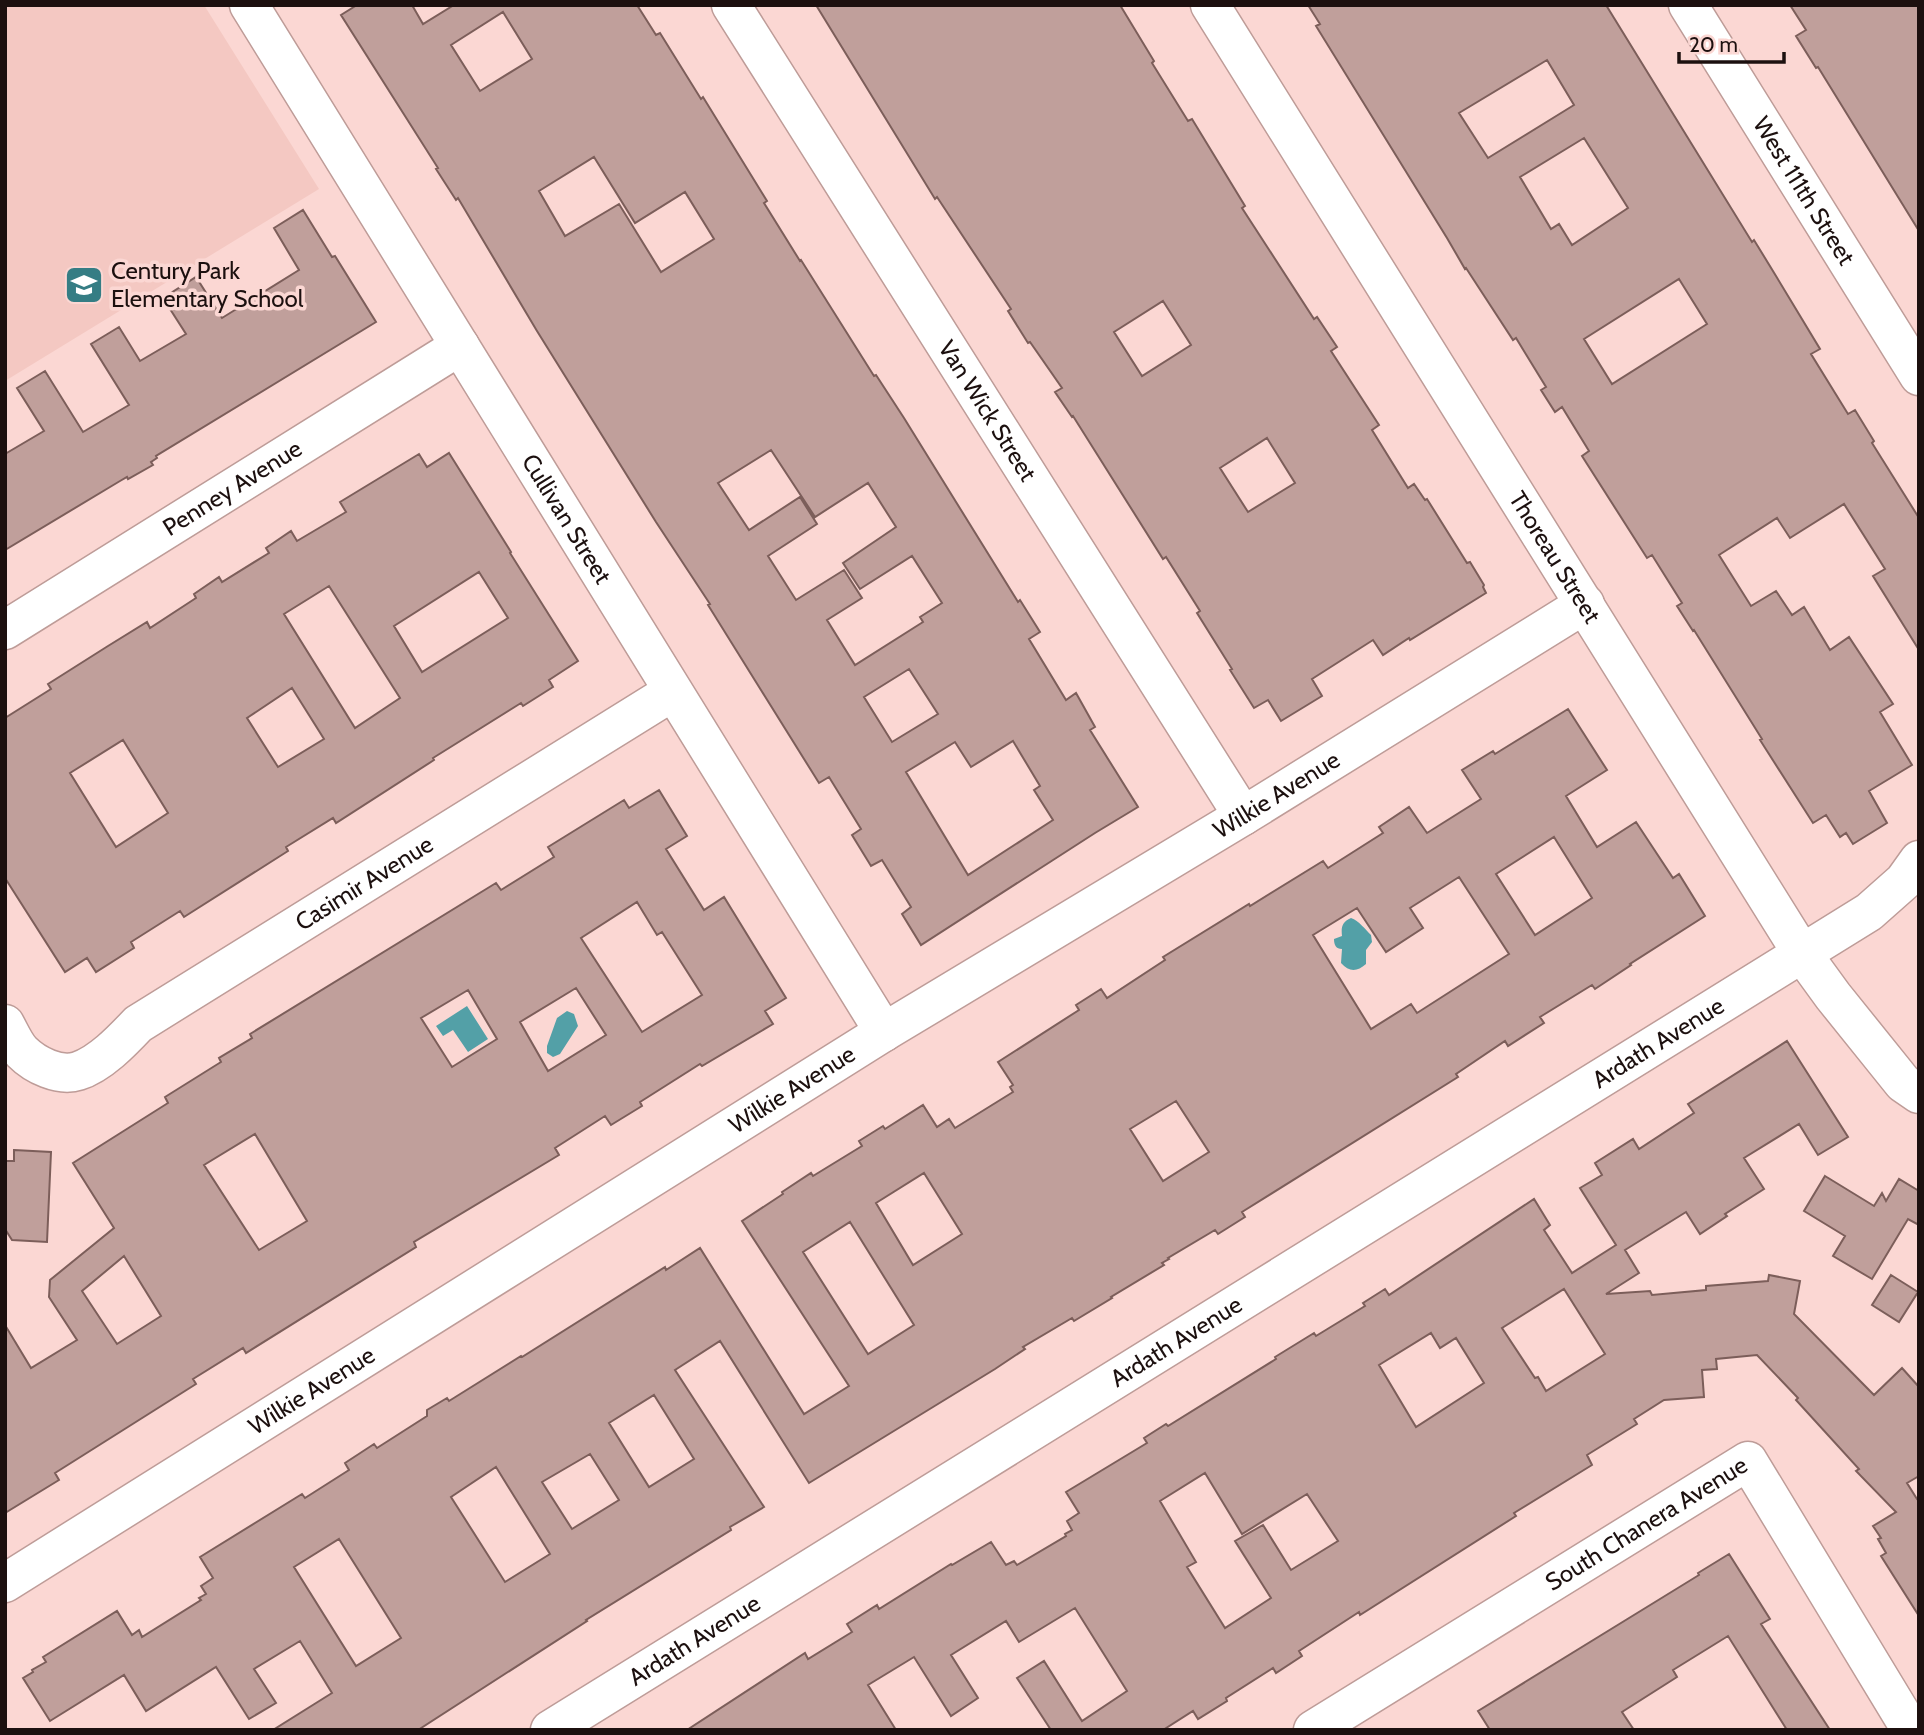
<svg xmlns="http://www.w3.org/2000/svg" width="1924" height="1735" viewBox="0 0 1924 1735" font-family="Cabin,sans-serif">
<style>
.built{fill:#f4c8c2}
.water{fill:#53a0a7}
.building{fill:#c09f9b;stroke:#7c5e5a;stroke-width:2;fill-rule:evenodd}
.lines{fill:none;stroke-linecap:round;stroke-linejoin:round}
.street-casing{stroke:#be9c98;stroke-width:41}
.street{stroke:#fff;stroke-width:38}
.labels{text-anchor:middle;stroke-width:7;stroke-linejoin:round;paint-order:stroke}
.street-label{font-size:24px;fill:#1c100f;stroke:#fbd7d3}
.poi-label{font-size:24px;fill:#1c100f;stroke:#fbd7d3;text-anchor:start}
</style>
<rect width="100%" height="100%" fill="#fbd7d3"/>
<path class="built" d="M5 5H204L319 189 5 381Z"/>
<path class="water" d="M1351 918C1359 921 1365 929 1371 935L1372 942 1366 950V964C1357 972 1349 972 1341 963L1342 949C1336 949 1334 945 1334 939L1342 936C1341 927 1342 922 1351 918Z
M467 1006 488 1039 468 1052 453 1030 443 1036 436 1026Z
M567 1011 574 1014 578 1026 560 1054 553 1057 547 1053V1046L557 1018Z"/>
<path class="building" d="M357 5H412L423 24 454 5H637L656 35 660 33 701 99 703 97 767 201 764 203 800 261 801 260 874 376 876 375 904 418 1018 602 1020 600 1040 632 1029 639 1066 700 1076 693 1095 727 1090 730 1138 807 1095 833 921 945 902 914 911 907 882 860 871 866 852 835 861 829 829 777 819 783 708 605 710 604 656 522 537 331 458 198 456 200 436 169 438 168 341 15ZM503 12 532 59 480 91 451 45ZM594 157 635 223 685 192 714 239 661 272 619 204 565 236 539 191ZM771 450 815 517 868 483 896 527 843 563 860 589 912 556 942 603 920 617 923 622 855 665 827 620 862 598 844 570 796 600 768 556 817 524 800 497 749 530 718 483ZM909 669 938 714 892 742 864 697ZM1013 741 1040 786 1034 790 1053 820 968 875 906 772 955 742 971 767Z
M816 5H1120L1154 61 1152 63 1188 121 1192 119 1245 206 1242 208 1314 319 1317 317 1337 347 1331 351 1379 425 1372 430 1408 488 1414 484 1425 500 1427 499 1467 563 1470 562 1484 585 1483 587 1486 593 1410 640 1409 638 1383 655 1373 640 1312 679 1322 696 1281 721 1268 700 1254 708 1230 670 1232 669 1197 613 1200 611 1166 557 1163 559 1073 416 1072 417 1055 392 1062 388 1030 342 1028 343 1008 311 1011 309 937 197 935 199ZM1163 301 1191 345 1142 376 1114 332ZM1267 438 1295 483 1248 512 1220 468Z
M1308 5H1606L1752 242 1754 240 1776 276 1820 349 1811 354 1848 414 1855 410 1874 441 1872 443 1919 518V650L1873 576 1885 569 1844 504 1790 538 1777 518 1719 555 1751 606 1776 591 1792 615 1804 607 1830 650 1849 637 1893 704 1880 712 1912 765 1869 791 1887 823 1853 844 1846 833 1840 837 1826 815 1813 823 1760 740 1762 739 1694 630 1693 631 1677 606 1682 603 1652 555 1647 558 1582 456 1589 451 1562 407 1555 412 1541 390 1546 387 1516 338 1513 340 1466 268 1465 269 1447 238 1316 26 1320 24ZM1547 60 1574 105 1488 158 1459 113ZM1584 138 1628 208 1572 245 1559 224 1551 229 1520 177ZM1679 279 1707 324 1612 384 1584 339Z
M1790 5H1919V231L1818 67 1816 68 1796 36 1806 30Z
M303 210 332 257 335 256 376 322 156 456 157 458 151 462 153 465 128 479 127 477 120 481 5 550V454L44 431 17 388 45 371 83 432 129 405 91 344 119 327 140 361 186 334 163 298 196 277 222 318 299 270 274 228Z
M449 453 511 552 510 553 578 661 549 680 553 687 523 706 521 703 433 758 434 760 336 823 333 818 286 847 288 851 184 917 180 911 131 942 134 948 96 972 87 958 65 972 5 878V718L51 689 48 684 108 646 147 622 150 628 196 598 194 594 219 577 222 582 269 553 266 548 291 531 297 541 346 512 340 502 419 454 427 467ZM479 572 508 618 422 672 394 626ZM329 586 400 698 355 728 284 614ZM292 688 324 739 278 767 247 718ZM123 740 168 813 116 847 70 773Z
M1568 709 1607 770 1566 796 1597 847 1636 822 1673 878 1679 874 1705 916 1630 964 1631 965 1595 989 1592 985 1540 1017 1544 1023 1508 1046 1505 1041 1456 1074 1458 1077 1242 1212 1245 1217 1218 1234 1215 1230 1168 1258 1169 1259 1162 1263 1164 1265 1111 1297 1112 1298 1074 1321 1072 1318 1023 1347 1025 1349 995 1369 809 1483 720 1341 675 1370 764 1507 730 1527 731 1530 586 1620 587 1621 418 1730H273L332 1693 300 1641 254 1669 276 1703 249 1719 216 1667 146 1711 124 1675 50 1721 23 1678 33 1672 32 1670 46 1662 43 1657 117 1611 132 1635 139 1630 142 1637 201 1600 199 1598 206 1594 201 1586 213 1578 200 1557 302 1494 305 1498 349 1470 345 1463 374 1444 377 1448 427 1416V1410L447 1398 449 1401 521 1356 522 1357 665 1267 666 1270 700 1248 804 1414 849 1386 742 1221 783 1194 782 1192 811 1173 813 1176 862 1146 859 1141 883 1126 885 1129 923 1105 937 1127 949 1119 955 1128 1013 1092 1010 1087 1013 1085 998 1062 1079 1010 1076 1005 1101 989 1107 998 1165 960 1163 957 1249 904 1250 906 1323 861 1328 868 1383 833 1379 827 1409 807 1427 833 1481 799 1462 770 1493 751 1495 754ZM1554 837 1592 898 1535 935 1496 874ZM1459 877 1509 954 1417 1013 1411 1004 1371 1029 1313 935 1357 908 1386 952 1423 928 1410 908ZM1176 1101 1209 1152 1163 1181 1130 1129ZM924 1173 962 1234 913 1265 876 1203ZM850 1222 914 1325 868 1354 803 1252ZM654 1395 694 1459 649 1487 609 1423ZM590 1454 619 1500 572 1529 542 1482ZM496 1467 550 1554 505 1582 451 1497ZM339 1539 401 1638 356 1666 294 1567Z
M659 790 687 836 666 849 704 910 724 897 786 998 765 1011 773 1024 702 1066 700 1064 640 1102 642 1106 611 1125 605 1116 555 1148 559 1155 414 1242 416 1247 246 1353 243 1348 193 1379 196 1384 55 1473 59 1480 5 1513V1325L31 1368 77 1340 49 1297 50 1280 114 1228 73 1163 168 1103 165 1097 221 1062 219 1058 252 1038 250 1034 496 883 501 890 554 857 548 847 624 800 629 808ZM637 902 657 935 662 932 702 995 642 1032 581 938ZM576 988 606 1035 548 1071 520 1022ZM468 990 497 1039 452 1067 421 1018ZM255 1134 307 1221 259 1250 204 1165ZM124 1256 161 1316 117 1344 82 1291Z
M1787 1041 1848 1137 1818 1155 1799 1124 1744 1158 1764 1189 1725 1214 1727 1216 1700 1234 1686 1212 1625 1250 1639 1273 1606 1294 1650 1291 1652 1295 1706 1290V1286L1768 1281 1769 1275 1800 1281 1794 1314 1874 1395 1902 1368 1919 1387V1476L1907 1483 1917 1499 1919 1498V1616L1881 1556 1886 1553 1878 1539 1881 1538 1873 1526 1896 1512 1856 1471 1859 1469 1796 1400 1798 1398 1757 1355 1716 1359 1717 1369 1702 1370 1704 1397 1664 1400 1634 1419 1637 1424 1587 1455 1592 1465 1514 1513 1516 1516 1360 1615 1359 1612 1299 1651 1302 1656 1276 1673 1273 1668 1226 1698 1227 1701 1198 1719 1193 1711 1163 1730H1051L1017 1678 1044 1661 1082 1721 1127 1691 1075 1608 1019 1642 1006 1621 951 1655 978 1698 951 1716 914 1657 868 1685 896 1730H687L805 1653 808 1659 852 1632 847 1624 877 1605 879 1609 951 1564 952 1565 991 1542 1006 1565 1014 1561 1017 1565 1066 1536 1065 1534 1072 1530 1067 1521 1079 1513 1066 1492 1147 1443 1144 1438 1166 1424 1168 1426 1276 1359 1275 1357 1314 1333 1316 1336 1365 1306 1363 1303 1385 1289 1389 1295 1534 1199 1550 1225 1544 1230 1572 1273 1616 1245 1580 1188 1602 1175 1595 1163 1633 1139 1639 1149 1694 1113 1688 1104ZM1564 1289 1605 1354 1546 1391 1538 1377 1535 1378 1502 1328ZM1431 1333 1440 1348 1456 1338 1484 1383 1416 1427 1379 1365ZM1205 1473 1242 1534 1307 1494 1338 1541 1291 1570 1263 1525 1235 1541 1271 1598 1225 1628 1187 1567 1196 1562 1160 1501Z
M14 1150 51 1152 47 1242 12 1240 5 1229V1161H14Z
M1825 1176 1874 1206 1882 1193 1886 1201 1899 1179 1919 1191V1225L1908 1219 1872 1279 1833 1256 1845 1236 1804 1211Z
M1891 1275 1918 1292 1899 1322 1872 1305Z
M1729 1554 1770 1619 1761 1624 1830 1730H1787L1728 1636 1673 1670 1677 1677 1622 1712 1634 1730H1490L1478 1711 1699 1575 1698 1573Z"/>
<g class="lines">
<g class="street-casing">
<g id="street">
<path id="s1" d="M249 5C461 347 671 690 884 1032"/>
<path id="s2" d="M731 5 1243 816"/>
<path id="s3" d="M1210 5 1801 952 1833 996 1903 1083 1919 1094"/>
<path id="s4" d="M1688 5 1919 376"/>
<path id="s5" d="M5 630 460 346"/>
<path id="s6" d="M5 1024C10 1033 15 1045 22 1052 35 1065 59 1077 78 1071 100 1064 122 1041 138 1024L672 692"/>
<path id="s7" d="M5 1583 884 1032 1243 816 1585 604"/>
<path id="s8" d="M550 1730 1869 912 1904 881 1919 860"/>
<path id="s9" d="M1313 1730 1748 1461 1911 1730"/>
</g>
</g>
<use href="#street" class="street"/>
</g>
<defs>
<g id="school-square" transform="scale(2.0125)"><rect x="-9" y="-9" width="18" height="18" rx="4" fill="#357d84" stroke="#fbd7d3"/><path d="M0-5L7-2L0 1L-7-2ZM-4 1L0 2.5L4 1V4Q0 6-4 4Z" fill="#fff"/></g>
</defs>
<g fill-rule="evenodd">
<use href="#school-square" x="84" y="285"/>
</g>
<g class="labels">
<g class="street-label">
<text dy="8" stroke="none"><textPath href="#s4" startOffset="219">West 111th Street</textPath></text>
<text dy="8" stroke="none"><textPath href="#s2" startOffset="480">Van Wick Street</textPath></text>
<text dy="8" stroke="none"><textPath href="#s5" startOffset="268">Penney Avenue</textPath></text>
<text dy="8" stroke="none"><textPath href="#s1" startOffset="604">Cullivan Street</textPath></text>
<text dy="8" stroke="none"><textPath href="#s3" startOffset="651">Thoreau Street</textPath></text>
<text dy="8" stroke="none"><textPath href="#s7" startOffset="1496">Wilkie Avenue</textPath></text>
<text dy="8" stroke="none"><textPath href="#s6" startOffset="438">Casimir Avenue</textPath></text>
<text dy="8" stroke="none"><textPath href="#s8" startOffset="1304">Ardath Avenue</textPath></text>
<text dy="8" stroke="none"><textPath href="#s7" startOffset="929">Wilkie Avenue</textPath></text>
<text dy="8" stroke="none"><textPath href="#s8" startOffset="737">Ardath Avenue</textPath></text>
<text dy="8" stroke="none"><textPath href="#s7" startOffset="362">Wilkie Avenue</textPath></text>
<text dy="8" stroke="none"><textPath href="#s9" startOffset="392">South Chanera Avenue</textPath></text>
<text dy="8" stroke="none"><textPath href="#s8" startOffset="170">Ardath Avenue</textPath></text>
</g>
<g class="poi-label">
<text x="111" y="279">Century Park<tspan x="111" dy="28">Elementary School</tspan></text>
</g>
</g>
<rect width="1924" height="1735" fill="none" stroke="#1c100f" stroke-width="14"/>
<path d="M1679 52v10h105v-10" fill="none" stroke="#1c100f" stroke-width="3.5"/>
<text x="1689" y="52" font-size="21" fill="#1c100f" stroke="#fbd7d3" stroke-width="5" paint-order="stroke">20 m</text>
</svg>
